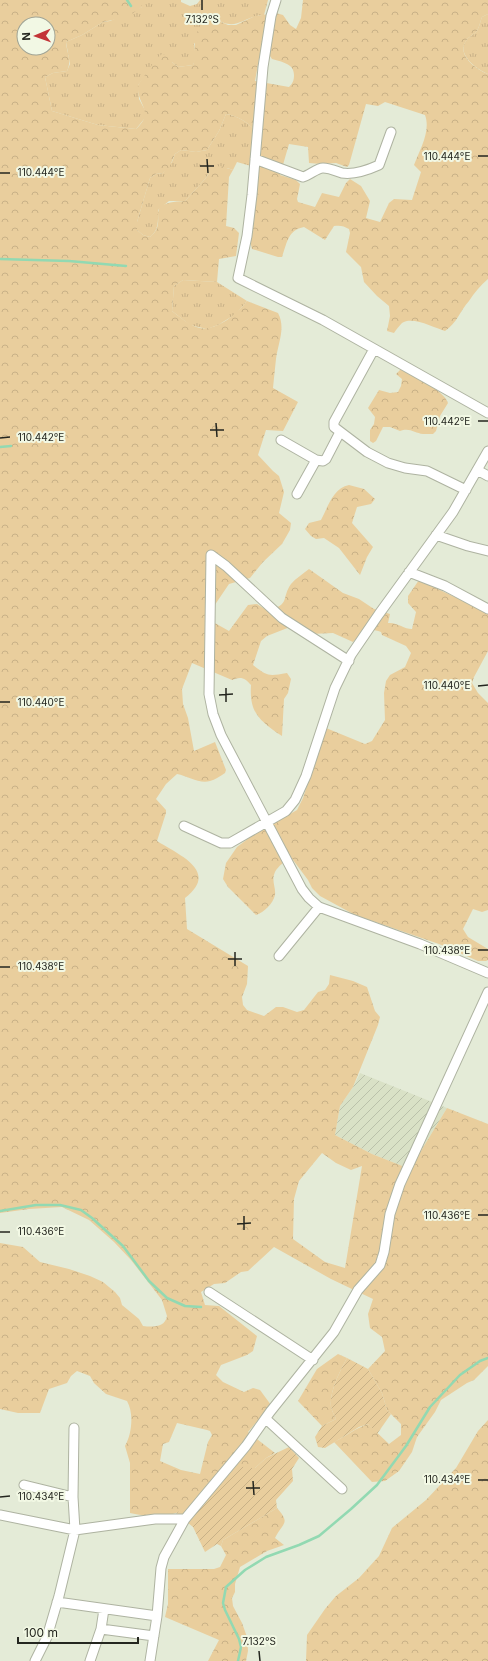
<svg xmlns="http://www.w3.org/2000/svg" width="488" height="1661" viewBox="0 0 488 1661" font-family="Inter,sans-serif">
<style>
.industrial{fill:url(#industrial-furrows)}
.grass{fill:url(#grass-tufts)}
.forest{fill:url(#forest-crowns);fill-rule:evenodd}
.garden{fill:url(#garden-furrows)}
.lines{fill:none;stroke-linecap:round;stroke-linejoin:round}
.stream{stroke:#92d9b2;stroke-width:2.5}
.minor-casing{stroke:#aeb3a1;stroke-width:11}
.minor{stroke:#fff;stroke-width:9}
.ticks{fill:none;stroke:#24261f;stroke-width:1.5}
.ticks-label{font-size:10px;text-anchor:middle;fill:#24261f;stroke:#f2f8e4;stroke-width:4;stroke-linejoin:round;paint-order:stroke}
</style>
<defs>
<pattern id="industrial-furrows" width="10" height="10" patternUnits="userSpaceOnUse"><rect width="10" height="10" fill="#d9e1c6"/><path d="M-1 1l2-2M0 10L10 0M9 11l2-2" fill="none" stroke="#bac1aa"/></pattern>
<pattern id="grass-tufts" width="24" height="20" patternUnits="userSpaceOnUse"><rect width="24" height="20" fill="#e9ce9d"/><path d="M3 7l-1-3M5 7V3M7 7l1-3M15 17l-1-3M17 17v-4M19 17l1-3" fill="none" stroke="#c8b187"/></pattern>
<pattern id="forest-crowns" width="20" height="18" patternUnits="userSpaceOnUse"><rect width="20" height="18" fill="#e9ce9d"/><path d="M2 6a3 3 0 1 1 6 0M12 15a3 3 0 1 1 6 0" fill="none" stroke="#c8b187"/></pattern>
<pattern id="garden-furrows" width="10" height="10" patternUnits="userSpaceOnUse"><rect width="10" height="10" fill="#e9ce9d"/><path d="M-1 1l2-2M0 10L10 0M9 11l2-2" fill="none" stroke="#c8b187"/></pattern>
</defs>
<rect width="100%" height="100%" fill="#e4ebd7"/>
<path class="industrial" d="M360 1073 447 1108 410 1169 372 1154 335 1135 340 1106 353 1087Z"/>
<path class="grass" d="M142 0H181V2L190 6 197 4 200 0H268L264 15C243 16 236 33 215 18L194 44 196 58 193 65 178 67 172 62 143 79 138 85 139 99 146 112 145 118 136 129 98 125 52 111 45 77 53 73 67 71 70 64 66 42 82 35 103 22 110 21 142 7Z
M488 14V74C477 70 456 54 466 41 468 37 473 35 476 32 479 29 480 22 482 17Z
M226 114C242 117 250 125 261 136L258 168 237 162 233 170 227 168 209 173 205 179 185 201H169L158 210C158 221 159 230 150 237L143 235 137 230V222L150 178 156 174 163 173 172 162 175 154 181 150 196 152 207 150 219 131Z
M183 280 217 282 247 301 236 314 218 325 207 329 190 325 172 311 174 286Z"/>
<path class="forest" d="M0 0H142V7L127 17 103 22 82 35 66 42C67 54 72 60 67 71L53 73 45 77 52 111 98 125 136 129C156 111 136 105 138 85L156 59 162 54 169 55 172 62 178 67 193 65C196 57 194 51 195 42 195 32 202 24 208 16L228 25H236L255 16 276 13 283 15 290 25 296 29 301 18 303 0H488V14L482 17C480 22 479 29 476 32 473 35 468 37 466 41 456 55 477 70 488 74V279C481 285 474 293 469 301 460 311 457 323 445 331 434 328 413 316 402 323 399 326 396 330 394 333L387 331 390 316 389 306 377 296 364 282 361 267 346 252 350 233 349 229C344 226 340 225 334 226L325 240 304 227C288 230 287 243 282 257H278L252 249 250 241 257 195 261 136C250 125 242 117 226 114L219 131 207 150 196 152 181 150 175 154 169 168 163 173 156 174 150 178 137 222V230L143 235 150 237C171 220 139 203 185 201L205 179 213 168 220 166 233 170 229 177 226 226 234 228 239 233 236 256 219 259 217 282 183 280 174 286 172 311C193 327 201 336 227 320 235 314 241 309 247 301L278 313C286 328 278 343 276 359 275 368 274 378 273 388L298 402 283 431 266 430 258 455 273 471 279 476 284 492 279 513 291 523 290 530 282 544 263 562 250 578 229 584 206 618 229 631 248 605 257 604 268 611C291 604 281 598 291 584 296 578 303 574 309 569L343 593 359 599 374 609 390 614 388 623C397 622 404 629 412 629L416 612 408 603V596L419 580 488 613V651L474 677 472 683 478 693 488 703V910L482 912 473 909 463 929 468 937 488 949V960L486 961H478L439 944 355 915 320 896 312 888 308 880 290 856C286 861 278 866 275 872 271 881 276 887 275 895 273 904 264 912 256 915L228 887 223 879 226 863 237 847 253 835 297 810 303 798 326 728 365 744 372 741 385 720 384 693 386 681 390 675 405 667 411 653 406 646 382 635 381 632C367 627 363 632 353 642L333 633 311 634 290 627 267 636 261 641 253 665C268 677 269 676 287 673L291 679 288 693 284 699 282 736C260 721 249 713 251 685 245 678 241 676 232 680L192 663 182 689 183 704 188 718 194 751 215 742 226 770 225 773C220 776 215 780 210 781 199 784 188 776 177 774L166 784 156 799 166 810V813L157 841C179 855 220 871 185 898L187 929 248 966 247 984 242 997 243 1005 247 1010 264 1016 276 1007H283L297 1012 304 1010 318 992 325 990 329 984 330 975 353 981 367 987 375 1011 380 1017 378 1025 353 1087 340 1106 335 1135 372 1154 410 1169 447 1108 488 1124V1366L474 1380 467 1383 441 1400 435 1412 417 1437 412 1452 399 1471 385 1481 372 1482 334 1442C346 1436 356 1428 368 1424L389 1444 401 1435V1424L387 1410 382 1393 368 1369 385 1351 382 1337 370 1328 368 1314 373 1299 331 1279 274 1247 248 1271 241 1272 225 1283 214 1284 201 1292 205 1305 219 1306 257 1336 253 1351 247 1355 221 1365 216 1375 223 1382 244 1392 253 1388 260 1390 271 1405 248 1432 275 1453 266 1458 255 1468C245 1468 216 1477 209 1483 203 1489 199 1496 193 1502 177 1519 152 1518 130 1513V1463L125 1446C132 1434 134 1413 127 1401L106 1394 94 1383 90 1376 77 1371 71 1376 67 1383 49 1389 40 1413H18L0 1409V1243L23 1247 40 1262 69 1269 90 1276 103 1282 115 1292 120 1298 122 1305 139 1319 143 1326C152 1327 165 1328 167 1316L162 1300 131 1260 114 1242 89 1220 62 1207 29 1209 0 1213ZM24 24H48V48H24ZM270 56 272 59C281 62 294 63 294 75 294 80 293 83 289 87L255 81 259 59ZM385 102 425 115C431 131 420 149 414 165L421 172 412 200 394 199 389 203 380 222 366 218 370 201 361 186 350 179 346 183 339 197 322 193 315 207 298 202 297 199 300 184 296 180 280 175 289 144 308 147 309 163 321 164 336 163 347 167 349 165 366 104 378 106ZM322 1153 336 1163 351 1170 362 1166 345 1268 325 1262 293 1239 294 1199 299 1181ZM177 1423 207 1430 210 1431 212 1435 208 1442 200 1474 181 1470 160 1461 163 1444 169 1442Z
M401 369C413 376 444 390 448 403L440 416 436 431 433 434C430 434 426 434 423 434 415 433 409 427 400 431L390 427H383L376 441 373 443 370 441V430L374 424 375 417 368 408 379 390 390 393 398 392 401 386 402 379 396 374Z
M349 485 364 489 375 499 371 504 357 507 352 523 373 547 367 557 360 575 339 548 324 538 316 539 311 536 305 529 309 523 321 520C328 507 333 488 349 485Z
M338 1354 347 1358C340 1371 329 1392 331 1407 332 1411 334 1415 336 1419L322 1426 298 1401 317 1369Z
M488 1420V1661H306L307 1635 325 1609 336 1596 359 1578 379 1556 392 1528 426 1500 456 1468 478 1431Z
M277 1508C291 1524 283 1522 275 1538L284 1545 267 1551 240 1567 235 1584V1592L232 1598 233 1606 242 1623 247 1637 248 1651 246 1661H208L219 1640 165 1617 168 1604V1569H214L220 1567 226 1555 221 1546 223 1540Z"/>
<path class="garden" d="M347 1358 368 1369 382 1393 387 1410 391 1414 377 1434 368 1424 359 1427 325 1448 318 1447 315 1437 322 1426 336 1419C334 1415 332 1411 331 1407 329 1392 340 1371 347 1358Z
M289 1447 299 1458 292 1469 293 1481 276 1500 277 1508 223 1540 221 1546 217 1544 205 1552 193 1527 176 1513C195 1505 215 1477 230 1461L246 1468H255L266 1458Z"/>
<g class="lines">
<path class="stream" d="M127 0 131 6
M0 259 69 261 126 266
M0 447 11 446
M0 1211 36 1205H60L81 1210 92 1218 123 1246 149 1281 167 1298 185 1306 201 1307
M238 1661 241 1647 239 1639 225 1610 223 1603 226 1587 245 1570 266 1557 299 1545 319 1536 351 1509 377 1485 406 1446 430 1407 460 1375 480 1361 488 1358"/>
<g class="minor-casing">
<path id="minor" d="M276 0 271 16 263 67 252 195 247 236 238 278 323 320 488 413
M255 159 303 177C310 175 317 168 323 168 329 168 336 171 342 173 355 175 368 170 379 165L391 132
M374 349 334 422V427L367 452 388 463 405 468 427 471 466 490
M281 440 316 460 323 461 326 459 340 432
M477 470 488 476
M297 494 316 460
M436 535 468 546 488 551
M211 555 209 694 213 714 221 735 302 889 309 898 319 907 420 944 488 973
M211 555 226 566 282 618 349 661
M409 572 445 586 488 609
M184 826 221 843H230L286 811 295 800 306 776 335 688 351 655 379 614 453 512 488 451
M279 956 319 907
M209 1292 313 1360
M266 1419 342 1489
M24 1485 73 1497
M0 1515 75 1530 155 1519H185
M57 1602 157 1616
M101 1629 154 1636
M35 1661 47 1637 59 1596 75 1530 73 1497 74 1428
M90 1661 101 1629 104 1609
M150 1661 157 1616 161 1568 164 1557 185 1519 246 1446 270 1412 334 1332 358 1290 380 1265 384 1252 390 1214 400 1184 488 992"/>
</g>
<use href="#minor" class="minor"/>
</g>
<path class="ticks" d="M202 0V10M478 156H488M207 159 208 173M200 166H214M0 173H10M478 421H488M216 423 217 437M210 430H224M0 438 10 437M478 686 488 685M226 688V702M219 695 233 694M0 702H10M478 950H488M235 952V966M228 959H242M0 967H10M478 1215H488M244 1216V1230M237 1224 251 1223M0 1232H10M478 1480H488M253 1481 254 1495M246 1488H260M0 1497 10 1496M259 1651 260 1661"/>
<g class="ticks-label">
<text x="202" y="23">7.132°S</text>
<text x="447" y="160">110.444°E</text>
<text x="41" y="176">110.444°E</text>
<text x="447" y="425">110.442°E</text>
<text x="41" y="441">110.442°E</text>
<text x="447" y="689">110.440°E</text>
<text x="41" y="706">110.440°E</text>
<text x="447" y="954">110.438°E</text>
<text x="41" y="970">110.438°E</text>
<text x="447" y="1219">110.436°E</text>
<text x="41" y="1235">110.436°E</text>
<text x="447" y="1483">110.434°E</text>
<text x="41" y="1500">110.434°E</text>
<text x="259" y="1645">7.132°S</text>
</g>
<g transform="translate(36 36) rotate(268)"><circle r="19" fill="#f2f8e4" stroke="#a0a495"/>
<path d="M0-3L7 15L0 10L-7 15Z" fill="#c33437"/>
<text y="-6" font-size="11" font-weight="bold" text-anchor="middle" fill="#24261f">N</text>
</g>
<path d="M18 1637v6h120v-6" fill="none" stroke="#24261f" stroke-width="2"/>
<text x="24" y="1637" font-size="12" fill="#24261f" stroke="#f2f8e4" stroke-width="3" paint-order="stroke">100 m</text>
</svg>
